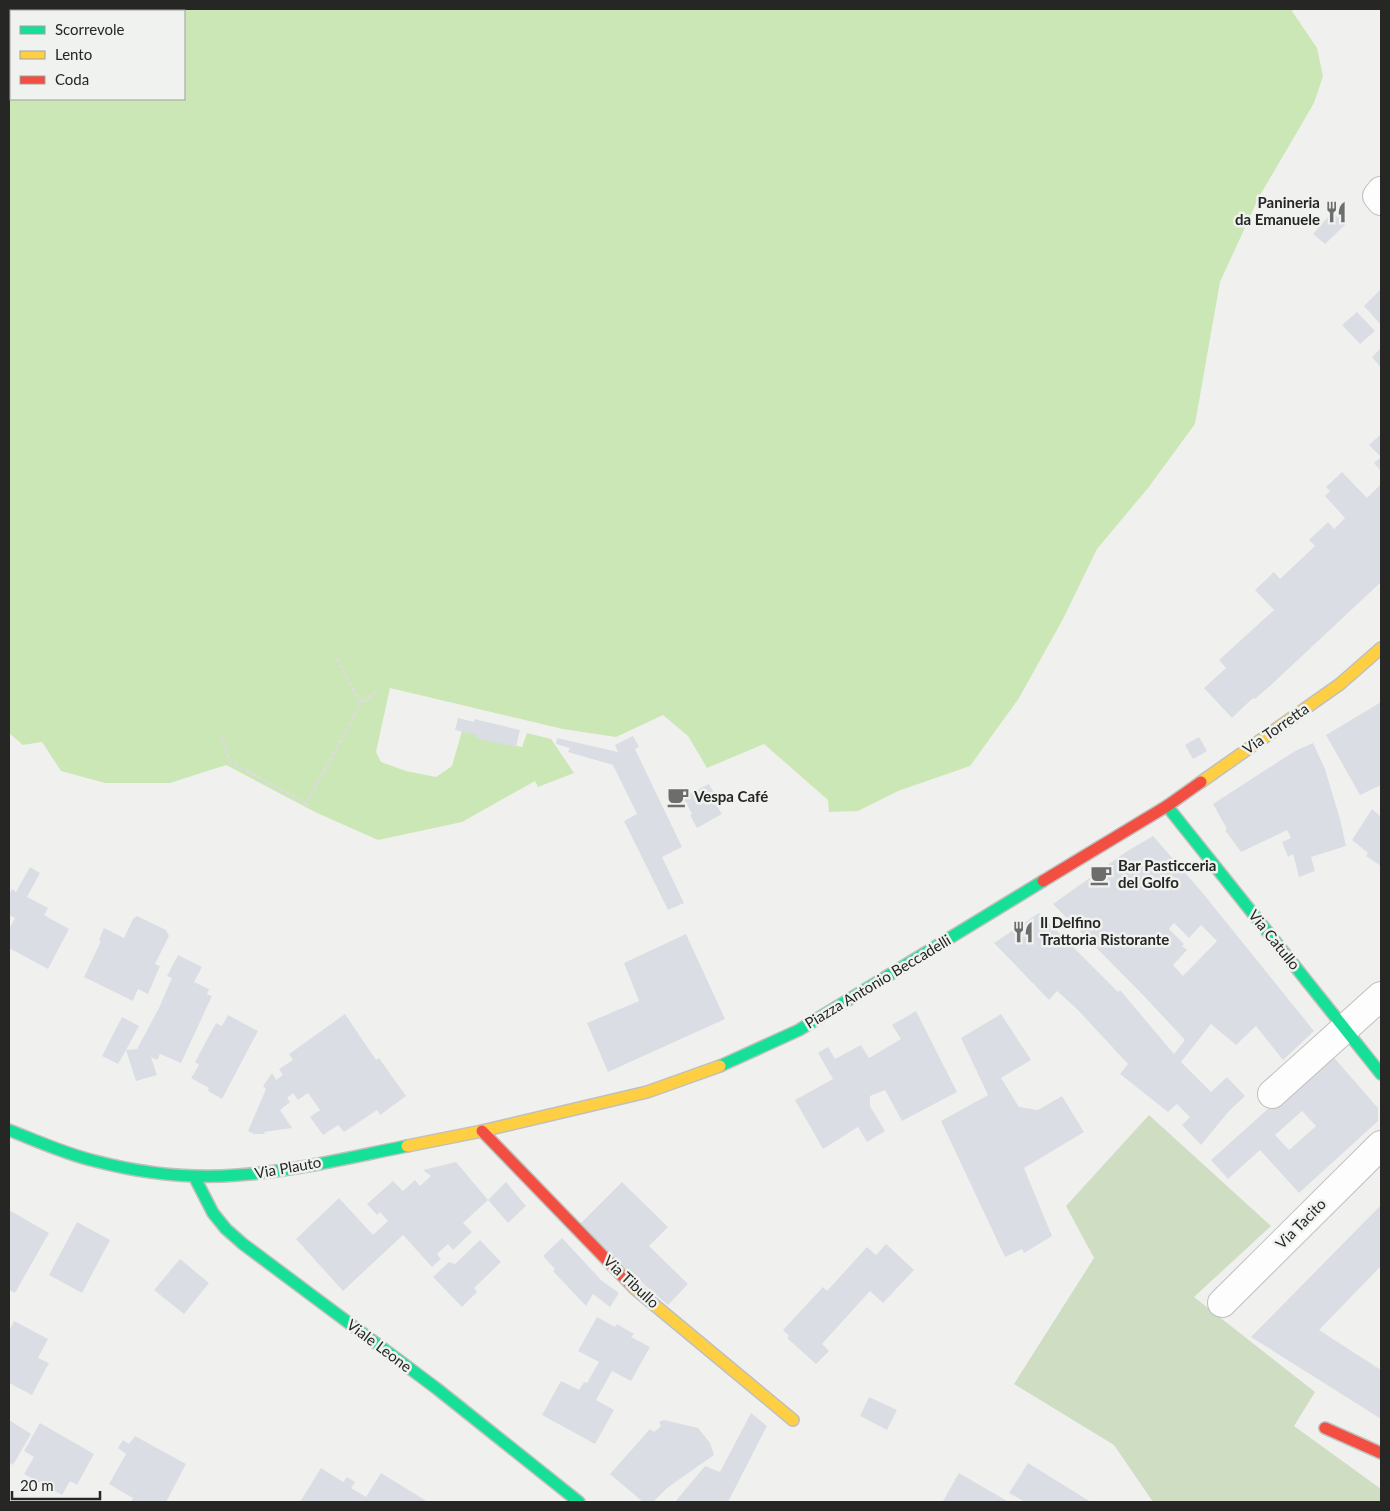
<svg xmlns="http://www.w3.org/2000/svg" width="1390" height="1511" viewBox="0 0 1390 1511" font-family="Lato,sans-serif">
<style>
.green{fill:#cfddc3}
.water{fill:#cce7b6;fill-rule:evenodd}
.building{fill:#dadde4;fill-rule:evenodd}
.lines{fill:none;stroke-linecap:round;stroke-linejoin:round}
.street-casing{stroke:#bfc0be;stroke-width:30}
.fast-casing{stroke:#bfc0be;stroke-width:14}
.slow-casing{stroke:#bfc0be;stroke-width:14}
.jam-casing{stroke:#bfc0be;stroke-width:14}
.path{stroke:#dbdcdb;stroke-width:3;stroke-dasharray:4 2.5;stroke-linecap:butt}
.street{stroke:#fdfdfd;stroke-width:28}
.fast{stroke:#16e098;stroke-width:11}
.slow{stroke:#ffcf43;stroke-width:11}
.jam{stroke:#f24e42;stroke-width:11}
.labels{text-anchor:middle;stroke-width:5;stroke-linejoin:round;paint-order:stroke}
.poi-label{font-size:15px;font-weight:bold;fill:#262725;stroke:#eff2ee;text-anchor:start}
.street-label{font-size:15px;fill:#262725;stroke:#eff2ee}
</style>
<rect width="100%" height="100%" fill="#f0f1ef"/>
<path class="green" d="M1149 1115 1271 1226 1194 1297 1315 1392 1294 1426 1381 1489V1502H1153L1114 1445 1014 1384 1094 1258 1066 1206Z"/>
<path class="water" d="M9 9H1293L1292 11 1317 48 1323 76 1314 103 1259 197 1220 282 1195 424 1148 488 1097 549 1063 619 1019 698 970 766 898 791 858 811 829 812 828 800 764 744 707 768 688 736 663 715 616 737 563 729 390 688 376 752 381 762 406 771 436 777 452 766 462 731H479L482 738 522 747 527 733 551 739 574 773 538 787 535 781 462 822 378 840 315 812 226 765 170 783H105L61 771 42 742 23 745 9 733ZM11 11H184V99H11Z"/>
<path class="building" d="M1333 211 1346 224 1325 244 1313 234Z
M1381 289V325L1364 306Z
M1357 312 1375 331 1360 344 1342 325Z
M1381 348V368L1372 357Z
M1381 434V471L1374 463 1381 457 1369 445Z
M1342 472 1367 498 1381 484V582L1271 685 1255 699 1253 698 1232 718 1204 688 1226 668 1219 660 1274 610 1255 590 1274 572 1280 579 1315 546 1309 540 1328 522 1334 529 1345 518 1325 496 1330 491 1326 487Z
M1381 702V785L1360 795 1326 735Z
M458 718 474 722V719L520 730 516 747 476 738V735L455 730Z
M633 736 639 747 635 749 682 847 662 857 684 903 668 910 624 821 637 814 613 765 568 752 570 748 556 744 557 738 618 752 615 745Z
M1199 737 1207 751 1193 759 1185 745Z
M1313 743 1325 769 1340 819 1346 846 1311 857 1315 871 1299 877 1293 854 1288 857 1282 842 1291 838 1287 830 1241 852 1225 830 1227 829 1213 804 1295 751Z
M709 784 718 801 715 803 722 814 697 828 690 815 692 814 683 797Z
M1372 809 1381 817V866L1366 856 1368 853 1352 840Z
M1153 836 1201 891 1314 1031 1283 1060 1256 1026 1236 1045 1211 1024 1181 1062 1211 1092 1227 1077 1245 1096 1229 1111 1201 1145 1182 1125 1190 1117 1177 1104 1168 1112 1120 1074 1128 1064 1077 1009 1057 991 1049 1000 994 943 1039 913 1118 992 1120 990 1174 1054 1185 1040 1142 994 1053 904 1126 852ZM1174 923 1189 938 1201 925 1217 941 1183 976 1173 965 1187 950 1182 946 1184 944 1169 929Z
M30 867 40 873 27 897 48 908 44 915 69 929 48 969 9 948V929L15 918 9 915V895L12 889 16 892Z
M137 916 166 930 169 936 155 964 160 966 148 994 138 989 133 1001 84 977 101 941 99 940 104 928 124 938 133 919Z
M686 934 725 1019 608 1072 587 1023 639 1001 624 963Z
M178 955 202 967 194 982 209 989 207 994 212 996 181 1063 160 1054 157 1060 151 1057 157 1075 136 1081 126 1050 118 1064 102 1056 122 1017 139 1026 126 1050 137 1049 159 1008 172 978 167 976Z
M916 1011 957 1092 902 1121 885 1090 870 1096V1106L885 1131 867 1142 858 1127 823 1149 795 1100 833 1079 818 1053 828 1047 835 1059 861 1045 869 1058 901 1039 892 1025Z
M345 1014 376 1060 379 1058 406 1096 380 1115 377 1110 344 1132 338 1125 323 1135 310 1117 320 1110 308 1093 298 1100 293 1093 287 1098 290 1102 280 1110 292 1128 264 1132 265 1134H254L248 1131 266 1089 263 1086 272 1073 276 1080 283 1075 279 1069 293 1060 289 1054Z
M1001 1014 1031 1060 1001 1078 1019 1107 1038 1110 1062 1096 1084 1132 1024 1168 1052 1236 1024 1253 1022 1249 1005 1257 941 1121 988 1095 961 1038Z
M228 1015 258 1031 222 1099 208 1091 209 1088 191 1078 199 1065 195 1062 216 1023 222 1026Z
M1330 1053 1378 1108V1121L1299 1193 1260 1150 1228 1179 1211 1160ZM1302 1111 1316 1126 1289 1150 1275 1135Z
M456 1162 488 1200 463 1223 472 1232 453 1250 448 1244 437 1254 441 1259 432 1267 403 1235 343 1291 296 1239 339 1198 373 1235 388 1221 380 1212 377 1215 367 1204 393 1181 403 1191 415 1180 420 1186 431 1176 423 1170Z
M506 1182 526 1206 508 1223 488 1200Z
M622 1182 668 1227 649 1246 688 1284 668 1305 577 1227Z
M1381 1205V1266L1319 1330 1381 1370V1419L1251 1337Z
M9 1210 49 1233 15 1293 9 1290Z
M77 1222 110 1240 82 1293 49 1275Z
M562 1238 602 1281 619 1293 610 1307 593 1294 586 1306 553 1271 555 1269 543 1256Z
M480 1240 501 1262 474 1288 477 1292 462 1307 433 1277 449 1262 455 1264Z
M886 1244 914 1270 883 1303 870 1291 822 1344 829 1351 816 1364 787 1338 789 1336 783 1330 823 1287 827 1291 867 1247 876 1255Z
M180 1259 209 1283 184 1314 154 1290Z
M597 1317 615 1327 617 1324 634 1334 631 1337 650 1347 631 1381 612 1371 596 1400 614 1410 595 1444 542 1415 561 1381 579 1390 584 1382 587 1383 599 1362 578 1351Z
M14 1321 48 1339 38 1358 49 1363 32 1395 9 1383V1331Z
M869 1397 897 1410 887 1430 860 1416Z
M751 1413 767 1426 728 1502H675L705 1466 720 1472Z
M9 1420 31 1434 13 1465 9 1462Z
M664 1420 698 1428 710 1443 714 1455 667 1488 653 1502H643L610 1474 650 1429 654 1432 661 1426 659 1422Z
M40 1423 94 1454 77 1485 70 1481 62 1495 24 1474 34 1457 24 1451Z
M135 1436 186 1464 166 1502H131L133 1498 109 1484 126 1454 118 1448 123 1440 129 1444Z
M1028 1463 1091 1502H1025L1009 1493Z
M321 1468 343 1482 347 1477 355 1482 351 1488 366 1497 381 1473 428 1502H300Z
M959 1473 1007 1501 1006 1502H946L943 1501Z"/>
<g class="lines">
<g class="street-casing">
<path id="street" d="M1381 191 1377 196 1381 201
M1272 1094 1381 996
M1222 1303 1381 1145"/>
</g>
<g class="fast-casing">
<path id="fast" d="M1167 806 1381 1074
M720 1066 799 1030 1043 881
M9 1130C37 1141 65 1154 95 1161 141 1173 190 1179 238 1175 295 1171 351 1157 407 1146
M195 1178 213 1213 226 1229 243 1244 436 1388 579 1502"/>
</g>
<g class="slow-casing">
<path id="slow" d="M1201 782 1340 684 1381 648
M407 1146 482 1131 647 1092 720 1066
M634 1288 793 1420"/>
</g>
<g class="jam-casing">
<path id="jam" d="M1043 881 1167 806 1201 782
M482 1131 634 1288
M1325 1428 1381 1453"/>
</g>
<path class="path" d="M337 659 361 703 379 690
M222 736 229 761 307 804
M305 806 361 703"/>
<use href="#street" class="street"/>
<use href="#fast" class="fast"/>
<use href="#slow" class="slow"/>
<use href="#jam" class="jam"/>
</g>
<defs>
<g id="restaurant-bare" transform="scale(1.725)"><path d="M-5-6h1v4h1v-4h1v4h1v-4h1v5L-1.5 .5V6h-2V.5L-5-1ZM5-6V6H3V1.5H1.5Q1.5-4 5-6Z" fill="#6d6e6c" stroke="#eff2ee" stroke-width="2.5" paint-order="stroke"/></g>
<g id="cafe-bare" transform="scale(1.725)"><path d="M-5.5-4.5H6V0H3Q3 3.5 0 3.5H-2.5Q-5.5 3.5-5.5 0ZM3-3.2v2h1.7v-2ZM-6 4.5H4V6H-6Z" fill="#6d6e6c" stroke="#eff2ee" stroke-width="2.5" paint-order="stroke"/></g>
</defs>
<g fill-rule="evenodd">
<use href="#restaurant-bare" x="1336" y="212"/>
<use href="#cafe-bare" x="678" y="797"/>
<use href="#cafe-bare" x="1101" y="875"/>
<use href="#restaurant-bare" x="1023" y="932"/>
</g>
<g class="labels">
<g class="poi-label">
<text x="1320" y="208" text-anchor="end">Panineria<tspan x="1320" dy="17">da Emanuele</tspan></text>
<text x="694" y="802">Vespa Café</text>
<text x="1118" y="871">Bar Pasticceria<tspan x="1118" dy="17">del Golfo</tspan></text>
<text x="1040" y="928">Il Delfino<tspan x="1040" dy="17">Trattoria Ristorante</tspan></text>
</g>
<g class="street-label">
<text transform="translate(1276 729) rotate(-35)" y="5">Via Torretta</text>
<text transform="translate(1274 940) rotate(51)" y="5">Via Catullo</text>
<text transform="translate(878 982) rotate(-31)" y="5">Piazza Antonio Beccadelli</text>
<text transform="translate(288 1168) rotate(-10)" y="5">Via Plauto</text>
<text transform="translate(1301 1224) rotate(-45)" y="5">Via Tacito</text>
<text transform="translate(631 1282) rotate(43)" y="5">Via Tibullo</text>
<text transform="translate(379 1346) rotate(37)" y="5">Viale Leone</text>
</g>
</g>
<rect width="1390" height="1511" fill="none" stroke="#262725" stroke-width="20"/>
<rect x="10" y="10" width="175" height="90" fill="#eff2ee" stroke="#9fa19e"/>
<rect x="20" y="26" width="25" height="8" fill="#16e098" stroke="#9fa19e"/>
<text x="55" y="35" font-size="15" fill="#262725">Scorrevole</text>
<rect x="20" y="51" width="25" height="8" fill="#ffcf43" stroke="#9fa19e"/>
<text x="55" y="60" font-size="15" fill="#262725">Lento</text>
<rect x="20" y="76" width="25" height="8" fill="#f24e42" stroke="#9fa19e"/>
<text x="55" y="85" font-size="15" fill="#262725">Coda</text>
<path d="M12 1491v8h88v-8" fill="none" stroke="#262725" stroke-width="2.5"/>
<text x="20" y="1491" font-size="15" fill="#262725" stroke="#eff2ee" stroke-width="4" paint-order="stroke">20 m</text>
</svg>
